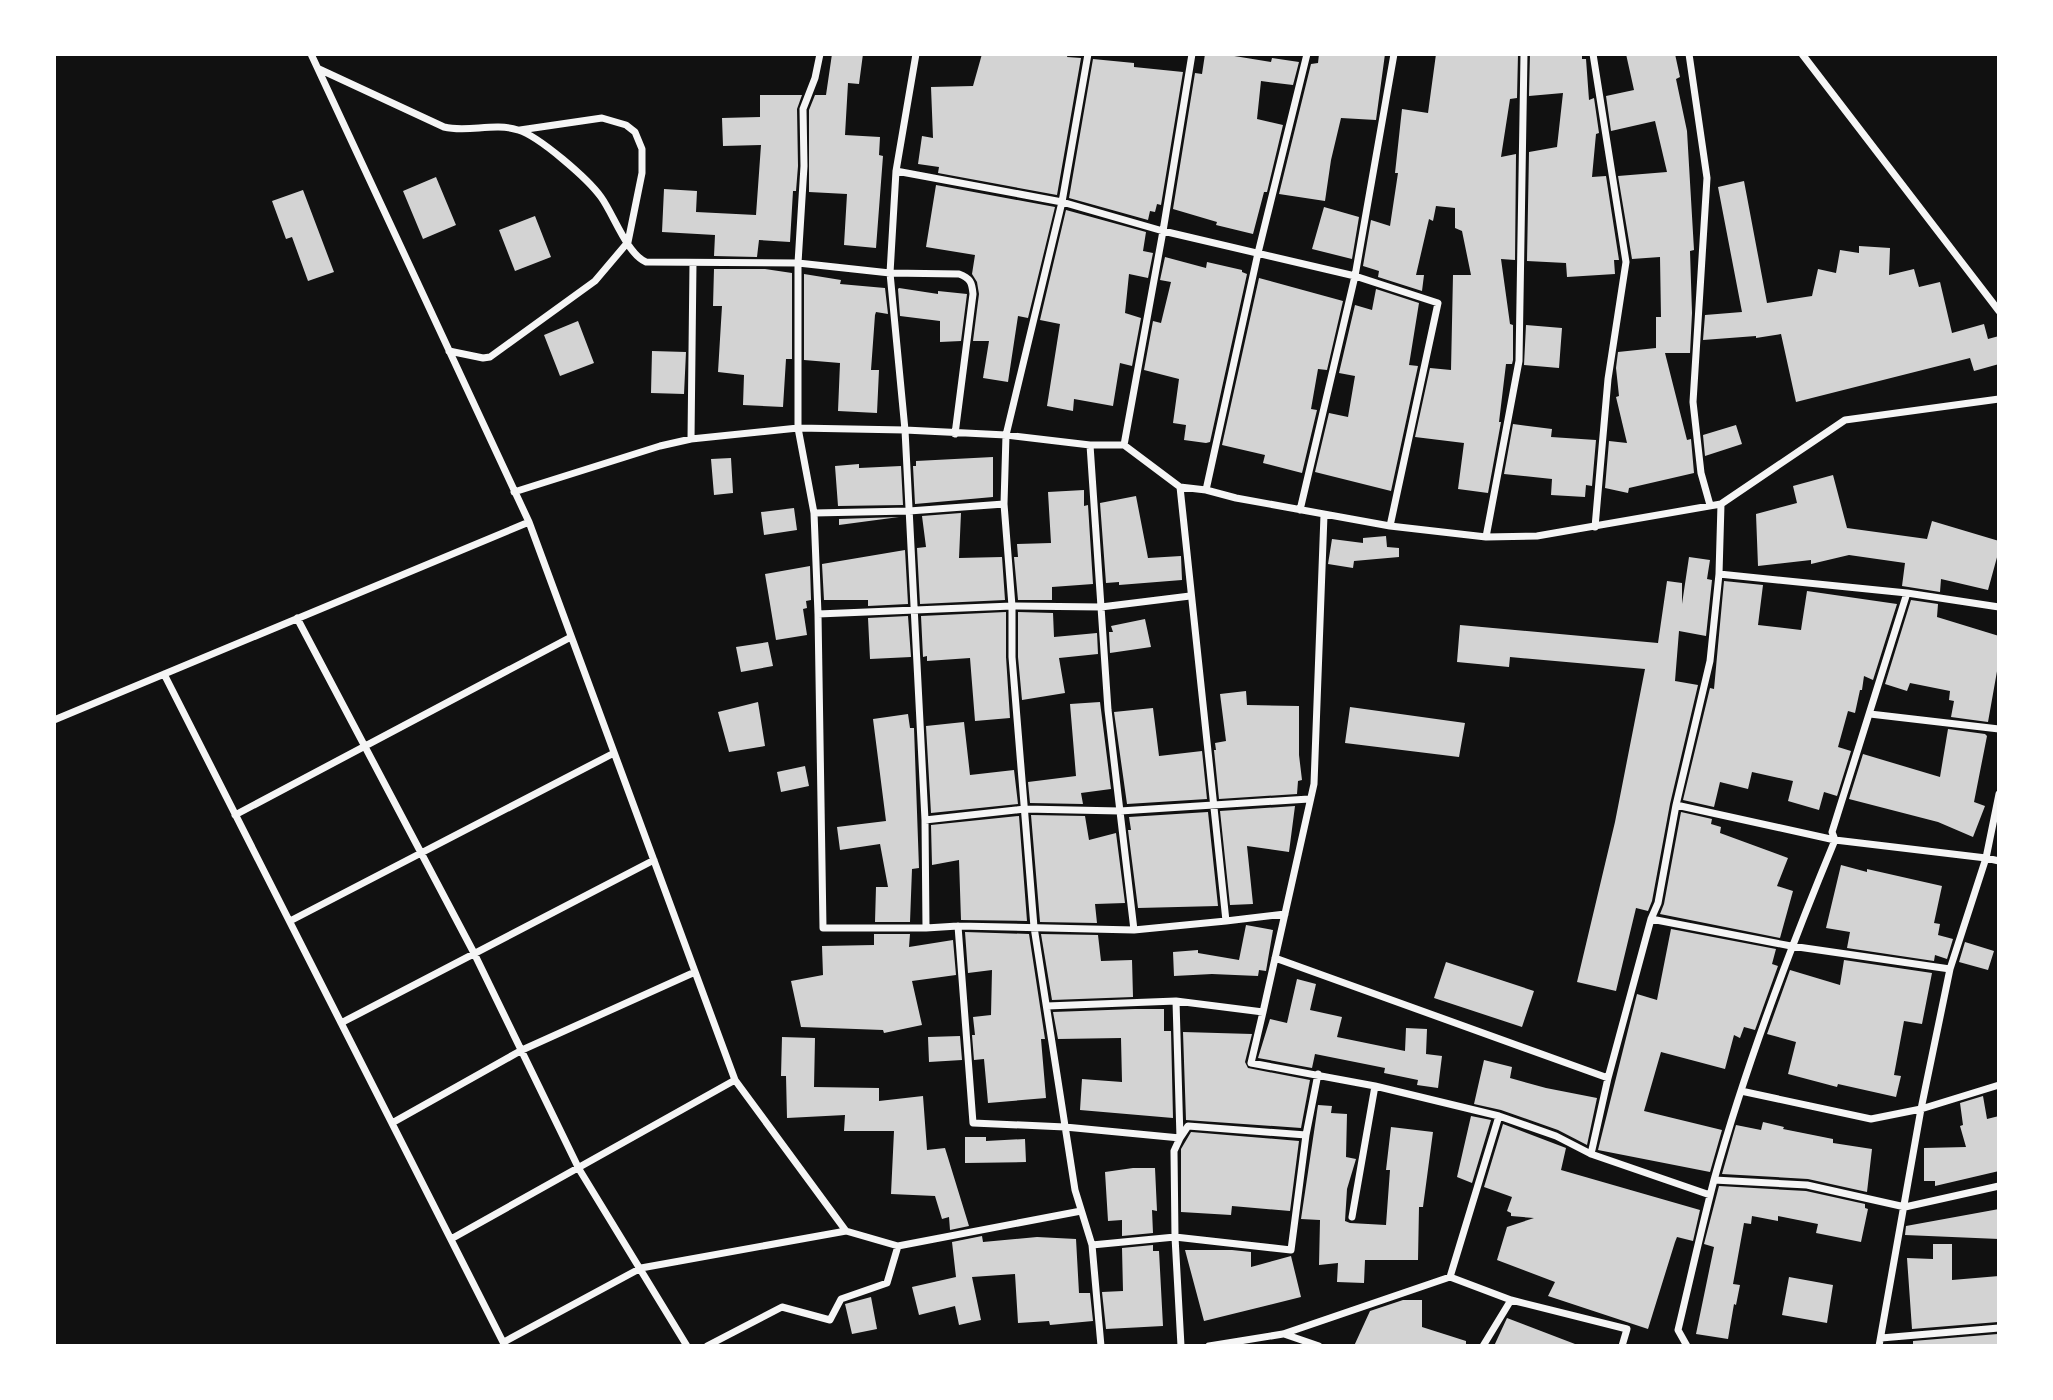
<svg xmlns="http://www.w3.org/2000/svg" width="2053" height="1400" viewBox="0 0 2053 1400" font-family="Inter,sans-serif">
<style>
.building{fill:#d3d3d3}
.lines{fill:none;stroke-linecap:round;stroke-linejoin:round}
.minor{stroke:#f5f5f5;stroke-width:7}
</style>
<rect width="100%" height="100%" fill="#111"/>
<path class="building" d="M832 54H863L859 84 848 83 845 135 880 137 879 155 883 156 876 248 844 245 847 194 809 192V110L815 95H826Z
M982 54H1068L1067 57 1081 58 1057 195 938 173 939 167 918 164 922 136 933 138 931 87 973 86Z
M1205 54H1222L1271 62 1272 58 1299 62 1293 85 1261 81 1257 119 1283 125 1267 192H1264L1253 234 1216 225 1217 222 1173 209 1195 73 1202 74Z
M1319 54H1385L1376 120 1341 118 1331 160 1325 201 1279 194 1311 64 1318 63Z
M1436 54H1518L1517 98 1510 99 1501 157 1516 154 1515 260 1501 259 1510 324 1513 325V360L1512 364H1506L1499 422H1501L1488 493 1458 489 1464 443 1415 437 1430 368 1451 370 1453 275H1471L1462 231 1455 228V208L1436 206 1433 221 1429 219 1416 275H1424L1422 291 1378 277 1379 271 1363 266 1371 220 1390 226 1398 173H1395L1402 109 1428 113Z
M1530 54H1582V59H1586L1589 100 1594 98 1599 133 1596 134 1592 177 1606 176 1619 260H1614L1615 274 1567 277 1566 263 1527 261 1529 152 1557 147 1563 93 1529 96Z
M1626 54H1675L1680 77 1676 79 1687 131 1694 250 1690 251 1692 313 1690 353H1665L1687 440 1691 439 1694 473 1629 488 1628 493 1605 488 1609 441 1627 443 1616 397 1619 396 1616 368 1618 352 1656 348V317H1661L1660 257 1632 259 1618 176 1667 172 1655 121 1611 131 1606 96 1634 90Z
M1093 59 1134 63V67L1183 72 1161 205 1157 204 1155 212 1150 211 1148 220 1069 198Z
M760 95H802L797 109 798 166 796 191H793L790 242 759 240 757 257 714 256 715 235 662 232 664 189 697 191 696 212 756 215 761 145 723 146 722 118 760 117Z
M436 177 456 225 423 239 403 191Z
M1744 181 1767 303 1812 296 1818 269 1836 273 1840 250 1859 253V246L1890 248 1889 275 1914 269 1919 287 1940 282 1952 333 1984 324 1988 339 1999 336V364L1974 371 1970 358 1796 402 1781 334 1756 338V336L1703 340 1705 315 1742 312 1718 187Z
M936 185 1055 207 1028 318 1018 316 1008 382 983 378 989 341H973L979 294 977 282 972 274 975 255 926 247Z
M303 190 334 272 308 281 292 237 286 239 272 201Z
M1324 207 1359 217 1352 259 1312 249Z
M1066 210 1146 232 1143 251 1153 253 1148 278 1129 274 1125 313 1141 318 1132 366 1120 363 1113 406 1074 399 1073 411 1047 406 1060 324 1040 320Z
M535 216 551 257 515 271 499 230Z
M1165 257 1206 268 1207 262 1242 270V272L1247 274 1210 442 1206 443 1184 440 1186 425 1173 423 1179 379 1144 370 1153 321 1161 323 1171 282 1160 280Z
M714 269H765L792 273V359H786L783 407 743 405 744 375 718 372 722 306H713Z
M804 274 841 280 840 284 885 288 888 314 876 312 875 315 871 370H879L877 413 838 411 840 363 804 360Z
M1259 278 1343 301 1327 370 1318 369 1311 409 1317 410 1302 473 1263 463 1265 455 1222 445Z
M899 288 938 294V291L967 294 961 341 940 342V321L900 316 898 289Z
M1376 289 1419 303 1409 365 1418 366 1391 491 1315 472 1329 413 1348 417 1355 376 1339 373 1355 305 1372 310Z
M578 321 594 363 560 376 544 335Z
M1526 325 1562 328 1559 368 1524 365Z
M652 351 686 352 684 394 651 393Z
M1513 424 1552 429 1551 437 1596 440 1592 486 1586 485 1585 497 1551 495 1552 479 1504 474Z
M1736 425 1742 444 1705 456 1703 435Z
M993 457V497L915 504 913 466H916V461Z
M731 458 733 493 714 495 711 459Z
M859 464V468L901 466 903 505 838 506 835 466Z
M1833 475 1847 528 1927 539 1932 521 1999 541V550L1988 590 1941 579 1940 592 1902 586 1905 563 1849 555 1811 564V560L1758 566 1756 514 1797 503 1793 486Z
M1084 490V506L1088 505 1093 584 1052 587V600H1018L1014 557H1018L1017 544 1051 543 1048 492Z
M1136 496 1148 558 1181 556 1182 580 1119 585V582L1106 583 1100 503Z
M794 508 797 530 764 535 761 512Z
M961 513 959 558 1002 557 1005 600 920 604 917 548 926 547 922 516Z
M899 517 839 525V519Z
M1386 536 1387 547 1399 548V557L1354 561 1353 568 1328 564 1332 539 1363 543V538Z
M905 550 908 604 868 606V600H824L822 564Z
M1689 557 1710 560 1707 579 1712 580 1706 636 1679 631 1675 681 1698 685 1670 804 1652 901 1648 911 1636 908 1616 991 1577 982 1615 822 1645 669 1510 657 1509 667 1457 662 1460 625 1658 643 1667 581 1682 583V604Z
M810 566 811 600 806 601 807 608 803 609 807 635 776 640 765 574Z
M1724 581 1763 585 1758 625 1801 630 1807 591 1897 604 1873 680 1864 676 1862 690H1860L1855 713 1848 711 1838 747 1851 751 1837 796 1824 792 1819 810 1788 801 1793 781 1752 772 1748 789 1720 782 1714 807 1683 800 1710 688 1714 689Z
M1911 600 1938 604 1937 617 1999 636V660L1988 722 1951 717 1954 701 1949 700 1950 691 1910 683 1907 691 1885 684Z
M1006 612V657L1010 718 975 721 970 658 927 661V656L923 657 921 616Z
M1018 612 1053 613 1054 637 1097 633 1098 654 1059 658 1065 693 1022 700 1018 657Z
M908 616 911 657 870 659 868 618Z
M1145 619 1151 647 1110 653 1109 632H1113L1111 626Z
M768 642 773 666 741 672 736 647Z
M1246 691 1247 705 1299 706V755L1302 780 1298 781 1297 794 1219 799 1214 750H1216L1215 743 1226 741 1220 694Z
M758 702 765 746 729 752 718 712Z
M1100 702 1111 789 1081 793 1083 804 1030 803 1028 782 1076 776 1070 704Z
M1350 707 1465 723 1459 757 1345 743Z
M1153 708 1159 756 1202 751 1207 799 1127 804 1114 712Z
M908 714 910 728H914L919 868 912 869 910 922H875L876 887H888L880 844 840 850 837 827 886 821 873 719Z
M964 722 970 775 1014 770 1018 804 931 813 926 726Z
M1948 729 1985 734 1987 736 1974 802 1985 806 1973 837 1938 822 1849 799 1863 754 1940 777Z
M805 766 809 786 781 792 777 772Z
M1295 806 1289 852 1247 846 1253 904 1230 905 1220 811Z
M1208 812 1218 906 1138 908 1128 830H1131L1129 817Z
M1681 812 1712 819 1711 824 1721 827 1720 833 1788 858 1777 886 1793 891 1780 938 1660 914 1664 904Z
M1031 815 1085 816 1089 840 1116 833 1125 903 1095 904 1097 923 1040 922Z
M1019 816 1027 921 961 920 959 860 932 865 931 825Z
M1841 865 1867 872V869L1942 886 1934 923 1940 924 1938 935 1953 939 1947 959 1935 955 1934 961 1847 948 1850 932 1826 928Z
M1246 925 1273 930 1266 971 1259 970 1258 976 1212 974 1174 976 1173 952 1198 950V953L1239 960Z
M1671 929 1776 949 1772 964 1778 966 1755 1030 1744 1027 1740 1038 1734 1035 1725 1069 1661 1052 1644 1111 1722 1130 1710 1172 1598 1150 1637 994 1657 1000Z
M965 932 1029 934 1045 1039H1041L1046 1098 988 1103 984 1059 974 1060 972 1035H975L973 1017 991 1015 992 970 968 973Z
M874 934H910L909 947 953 940 956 975 912 981 922 1025 884 1033 883 1030 801 1027 791 981 823 975 822 946 874 945Z
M1041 934 1098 935 1101 961 1132 960 1133 997 1052 1000Z
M1965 942 1994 951 1988 970 1959 962Z
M1844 960 1932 973 1922 1024 1904 1021 1894 1075 1901 1076 1896 1097 1838 1084 1837 1087 1788 1074 1796 1042 1767 1034 1790 970 1840 985Z
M1446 962 1534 991 1522 1027 1434 998Z
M1297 979 1316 984 1310 1010 1342 1017 1337 1037 1405 1051 1406 1028 1427 1029 1426 1054 1442 1056 1438 1088 1417 1085 1418 1080 1384 1073 1385 1068 1315 1054 1312 1068 1258 1058 1270 1019 1287 1023Z
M1135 1009H1164V1031H1171L1173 1118 1080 1110 1082 1079 1122 1082 1121 1038 1058 1039 1053 1012Z
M1183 1032 1252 1034 1245 1062 1248 1068 1310 1080 1301 1128 1186 1120Z
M960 1036 962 1060 929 1062 928 1037Z
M782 1037 815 1038 814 1087 879 1088V1101L923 1096 927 1150 945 1148 969 1226 950 1230 949 1217 942 1219 935 1196 891 1194 894 1131H844L845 1115 787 1118 786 1076H781Z
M1484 1060 1512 1067 1510 1078 1546 1088 1597 1098 1587 1145 1558 1130 1501 1110 1474 1104Z
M1983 1096 1987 1119 1999 1116V1171L1935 1186V1181H1924V1148L1966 1147 1960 1126 1963 1125 1960 1103Z
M1318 1105 1332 1106 1331 1113 1347 1114 1346 1157 1356 1159 1347 1189 1345 1221 1350 1223 1386 1225 1390 1170H1386L1391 1127 1433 1132 1423 1207H1419L1418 1260H1365L1364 1283 1337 1282 1338 1263 1319 1265 1320 1220 1301 1219Z
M1471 1116 1491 1120 1472 1183 1457 1177Z
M1763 1122 1784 1127 1783 1129 1833 1139V1143L1872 1149 1867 1192 1808 1179 1722 1174 1736 1125 1761 1130Z
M1503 1124 1566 1148 1561 1170 1700 1210 1693 1241 1677 1237 1675 1242 1648 1329 1548 1296 1555 1282 1497 1260 1507 1227 1534 1218 1511 1216V1213L1507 1211 1512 1197 1484 1187Z
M1191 1132 1299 1141 1290 1211 1232 1206 1231 1215 1181 1212V1149Z
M965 1137H986V1141L1025 1139 1026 1162 965 1163Z
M1133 1168H1155L1157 1211 1152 1210 1153 1233 1122 1236V1220L1108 1221 1105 1172Z
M1719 1186 1806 1191 1865 1204V1208L1868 1209 1861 1242 1816 1233 1818 1224 1778 1216V1221L1752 1216 1751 1224 1744 1223 1733 1284 1740 1285 1736 1305 1734 1304 1728 1339 1696 1334 1714 1247 1704 1244Z
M1999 1209V1239L1905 1235 1906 1226Z
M982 1236 983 1242 1037 1237 1076 1239 1079 1293H1090L1093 1321 1050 1325 1049 1321 1018 1323 1015 1274 972 1277 981 1320 959 1325 955 1306 919 1315 912 1287 956 1277 952 1242Z
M1933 1244H1952V1280L1999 1276 1998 1322 1912 1329 1907 1258 1933 1259Z
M1153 1245V1251H1159L1163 1326 1106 1329 1102 1292 1123 1291 1122 1248Z
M1185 1250H1232L1251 1252V1267L1291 1256 1301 1297 1204 1321Z
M1789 1277 1833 1285 1827 1323 1782 1315Z
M871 1297 877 1329 852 1334 845 1304Z
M1403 1300H1422V1327L1466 1341V1346H1354L1370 1311Z
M1507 1318 1575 1344 1574 1346H1494Z
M1998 1334 1999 1346H1913V1341Z"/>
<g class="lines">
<path class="minor" d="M311 54 529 522 735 1080 846 1231 898 1246
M820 54 815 78 803 109 804 166 798 263V428L814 513 818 614 823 928H926
M916 54 896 171 890 273 905 430 925 820 926 928 958 926 1134 930 1226 921 1180 487
M1088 54 1062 202 1006 435 1004 504 1012 606V657L1034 927 1075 1190 1092 1245 1101 1346
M1593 54 1626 262 1608 379 1595 527
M1689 54 1707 178 1693 402 1701 473 1710 505
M1802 54 1999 311
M319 69 444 127C468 133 494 122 518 130 539 136 588 179 601 197 614 215 627 254 646 262L798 263 890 273 959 274C970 278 972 282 973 294L955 434
M896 171 1062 202 1163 231 1355 276 1438 303 1390 526
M449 351 483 358 490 357 595 281 628 242 642 173V149L635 132 626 125 602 118 520 130
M691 439 693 263
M1090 445 1108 710 1134 930
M1124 445 1163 231 1192 54
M1206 490 1258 253 1307 54
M514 492 660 446 691 439 798 428 905 430 1006 435 1090 445H1124L1180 487 1206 490 1236 498 1390 526 1486 537 1537 536 1721 504 1845 420 1999 399
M1300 510 1355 276 1394 54
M814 513 909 511 1004 504
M1486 537 1519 361 1524 54
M1907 593 1999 607
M818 614 1012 606 1101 607 1190 596
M297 618 474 953 579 1169 687 1346
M164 674 505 1346
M1870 714 1999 729
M54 720 529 522
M1676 805 1835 840 1986 858 1999 861
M235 815 571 637
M925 820 1025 809 1120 811 1309 799
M1651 919 1791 946 1950 969
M290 921 614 753
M1226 921 1285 914
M958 926 973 1123 1065 1127 1180 1138 1188 1126 1306 1135
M1275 958 1608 1078
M1176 1001 1180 1138 1174 1151 1175 1237 1181 1346
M1047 1006 1176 1001 1263 1012 1251 1063 1375 1086 1499 1116 1556 1136 1591 1154 1710 1195
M1263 1012 1314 784 1324 515
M341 1023 654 860
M1741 1091 1871 1119 1921 1109 1999 1085
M392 1123 522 1050 695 972
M1591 1154 1608 1078 1651 919 1658 903 1676 805 1710 661 1719 574 1721 504
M1714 1180 1807 1185 1905 1207 1999 1186
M1352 1217 1375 1086
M451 1239 735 1080
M1092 1245 1175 1237 1291 1250 1306 1135 1318 1074
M1450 1277 1511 1300 1483 1346
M1511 1300 1627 1329 1622 1346
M1284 1334 1319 1346
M1881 1338 1999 1328
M504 1342 641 1268 846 1231
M707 1346 782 1307 830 1320 841 1299 887 1283 898 1246 1081 1211
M1209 1346 1283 1334 1450 1277 1499 1116
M1687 1346 1678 1330C1690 1280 1701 1230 1714 1180 1746 1064 1789 951 1835 840L1832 832 1907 593 1719 574
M1879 1346 1921 1109 1950 969 1986 858 1999 794"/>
</g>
<rect width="2053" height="1400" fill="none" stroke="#ffffff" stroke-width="112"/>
</svg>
